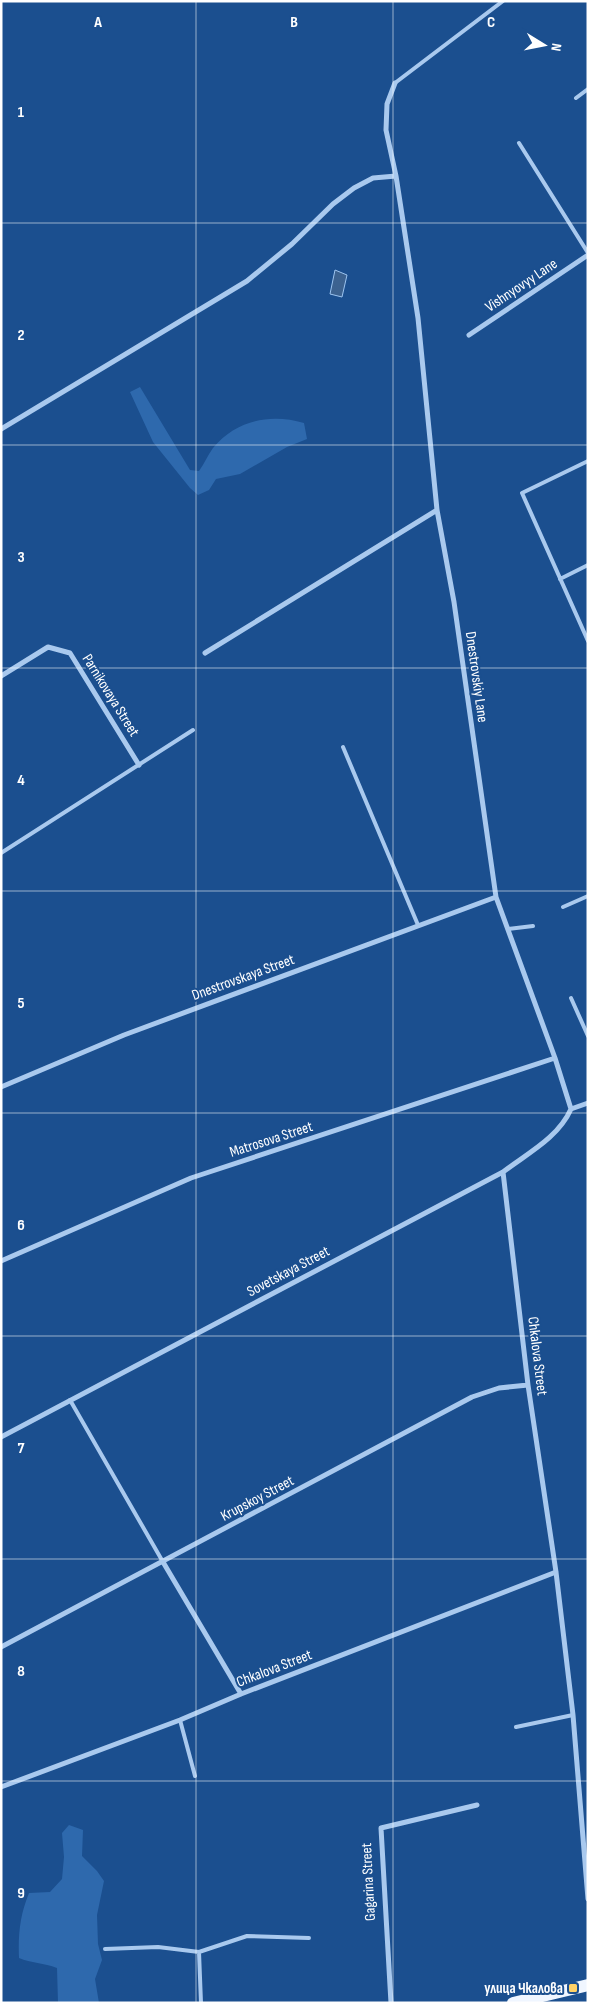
<svg xmlns="http://www.w3.org/2000/svg" width="589" height="2004" viewBox="0 0 589 2004" font-family="'Sofia Sans Condensed',sans-serif">
<style>
.green{fill:#2e69ad}
.water{fill:#3c6290;stroke:#9cc4f0}
.lines{fill:none;stroke-linecap:round;stroke-linejoin:round}
.service{stroke:#a9c9ee;stroke-width:4}
.minor{stroke:#a9c9ee;stroke-width:5}
.primary{stroke:#f0f6ff;stroke-width:12}
.grid{fill:none;stroke:#fff;stroke-width:1;stroke-opacity:0.55}
.poi-dot{fill:#ffd166;stroke:#1b4f8f;stroke-width:2}
.labels{text-anchor:middle;stroke-width:4;stroke-linejoin:round;paint-order:stroke}
.street-label{font-size:15px;fill:#fff;stroke:#1b4f8f}
.poi-label{font-size:15px;font-weight:bold;fill:#fff;stroke:#1b4f8f;text-anchor:end}
.grid-label{font-size:16px;text-anchor:middle;font-weight:bold;fill:#fff;stroke:#1b4f8f;stroke-width:4;stroke-linejoin:round;paint-order:stroke}
</style>
<rect width="100%" height="100%" fill="#1b4f8f"/>
<path class="green" d="M140 387 190 470 199 471C204 464 208 455 213 448 236 420 271 413 304 423L307 439 287 447 240 474 216 479 209 490 198 495 190 488 153 442 130 392Z
M69 1825 83 1830 82 1856 97 1871 104 1881 97 1915 98 1944 102 1960 95 1979 99 2003H58L57 1968C44 1963 31 1963 19 1958 18 1934 20 1915 29 1893L50 1892 62 1879 64 1857 62 1833Z"/>
<path class="water" d="M335 270 347 275 342 297 330 294Z"/>
<g class="lines">
<path class="service" d="M395 83 503 1
M576 98 588 89
M519 143 588 253
M588 461 522 493 588 641
M560 579 588 565
M343 747 418 925
M1 853 193 730
M563 907 588 896
M508 929 533 926
M571 998 588 1036
M70 1400 163 1562
M180 1720 195 1776
M516 1727 573 1715
M105 1949 158 1947 199 1952
M201 2003 199 1952 247 1936 309 1938"/>
<path class="minor" d="M395 83 387 104 386 130 396 176 418 318 437 510 454 602 496 897 555 1058 571 1109
M469 335 588 255
M1 429 247 281 292 244 333 204 354 188 373 178 396 176
M205 653 437 510
M1 676 48 647 70 653 139 765
M1 1087 124 1035 496 897
M571 1109 588 1103
M503 1172 528 1385 556 1572 573 1715 588 1899
M1 1261 191 1178 555 1058
M1 1437 503 1172C528 1153 558 1138 571 1109
M163 1562 241 1694
M1 1647 472 1397 499 1388 528 1385
M1 1787 180 1720 241 1694 556 1572
M391 2003 381 1828 477 1805"/>
<path class="primary" d="M513 2003 588 1985"/>
</g>
<path class="grid" d="M196 1V2003M393 1V2003M1 223H588M1 445H588M1 668H588M1 891H588M1 1113H588M1 1336H588M1 1559H588M1 1781H588"/>
<rect class="poi-dot" x="568" y="1983" width="10" height="10" rx="2.5"/>
<g class="labels">
<g class="street-label">
<text transform="translate(521 285) rotate(-34)" y="5">Vishnyovyy Lane</text>
<text transform="translate(477 677) rotate(82)" y="5">Dnestrovskiy Lane</text>
<text transform="translate(111 695) rotate(58)" y="5">Parnikovaya Street</text>
<text transform="translate(243 977) rotate(-20)" y="5">Dnestrovskaya Street</text>
<text transform="translate(271 1139) rotate(-18)" y="5">Matrosova Street</text>
<text transform="translate(288 1271) rotate(-28)" y="5">Sovetskaya Street</text>
<text transform="translate(538 1356) rotate(83)" y="5">Chkalova Street</text>
<text transform="translate(257 1498) rotate(-28)" y="5">Krupskoy Street</text>
<text transform="translate(274 1668) rotate(-21)" y="5">Chkalova Street</text>
<text transform="translate(368 1882) rotate(-93)" y="5">Gagarina Street</text>
</g>
<g class="poi-label">
<text x="563" y="1993">улица Чкалова</text>
</g>
</g>
<g class="grid-label">
<text x="98" y="27">A</text>
<text x="294" y="27">B</text>
<text x="491" y="27">C</text>
<text x="21" y="117">1</text>
<text x="21" y="340">2</text>
<text x="21" y="562">3</text>
<text x="21" y="785">4</text>
<text x="21" y="1008">5</text>
<text x="21" y="1230">6</text>
<text x="21" y="1453">7</text>
<text x="21" y="1676">8</text>
<text x="21" y="1898">9</text>
</g>
<rect width="589" height="2004" fill="none" stroke="#ffffff" stroke-width="5"/>
<g transform="translate(544 45) rotate(100)" stroke="#1b4f8f" stroke-width="4" paint-order="stroke">
<path d="M0-4L9 19L0 12L-9 19Z" fill="#ffffff"/>
<text y="-8" font-size="14" font-weight="bold" text-anchor="middle" fill="#ffffff">N</text>
</g>
</svg>
